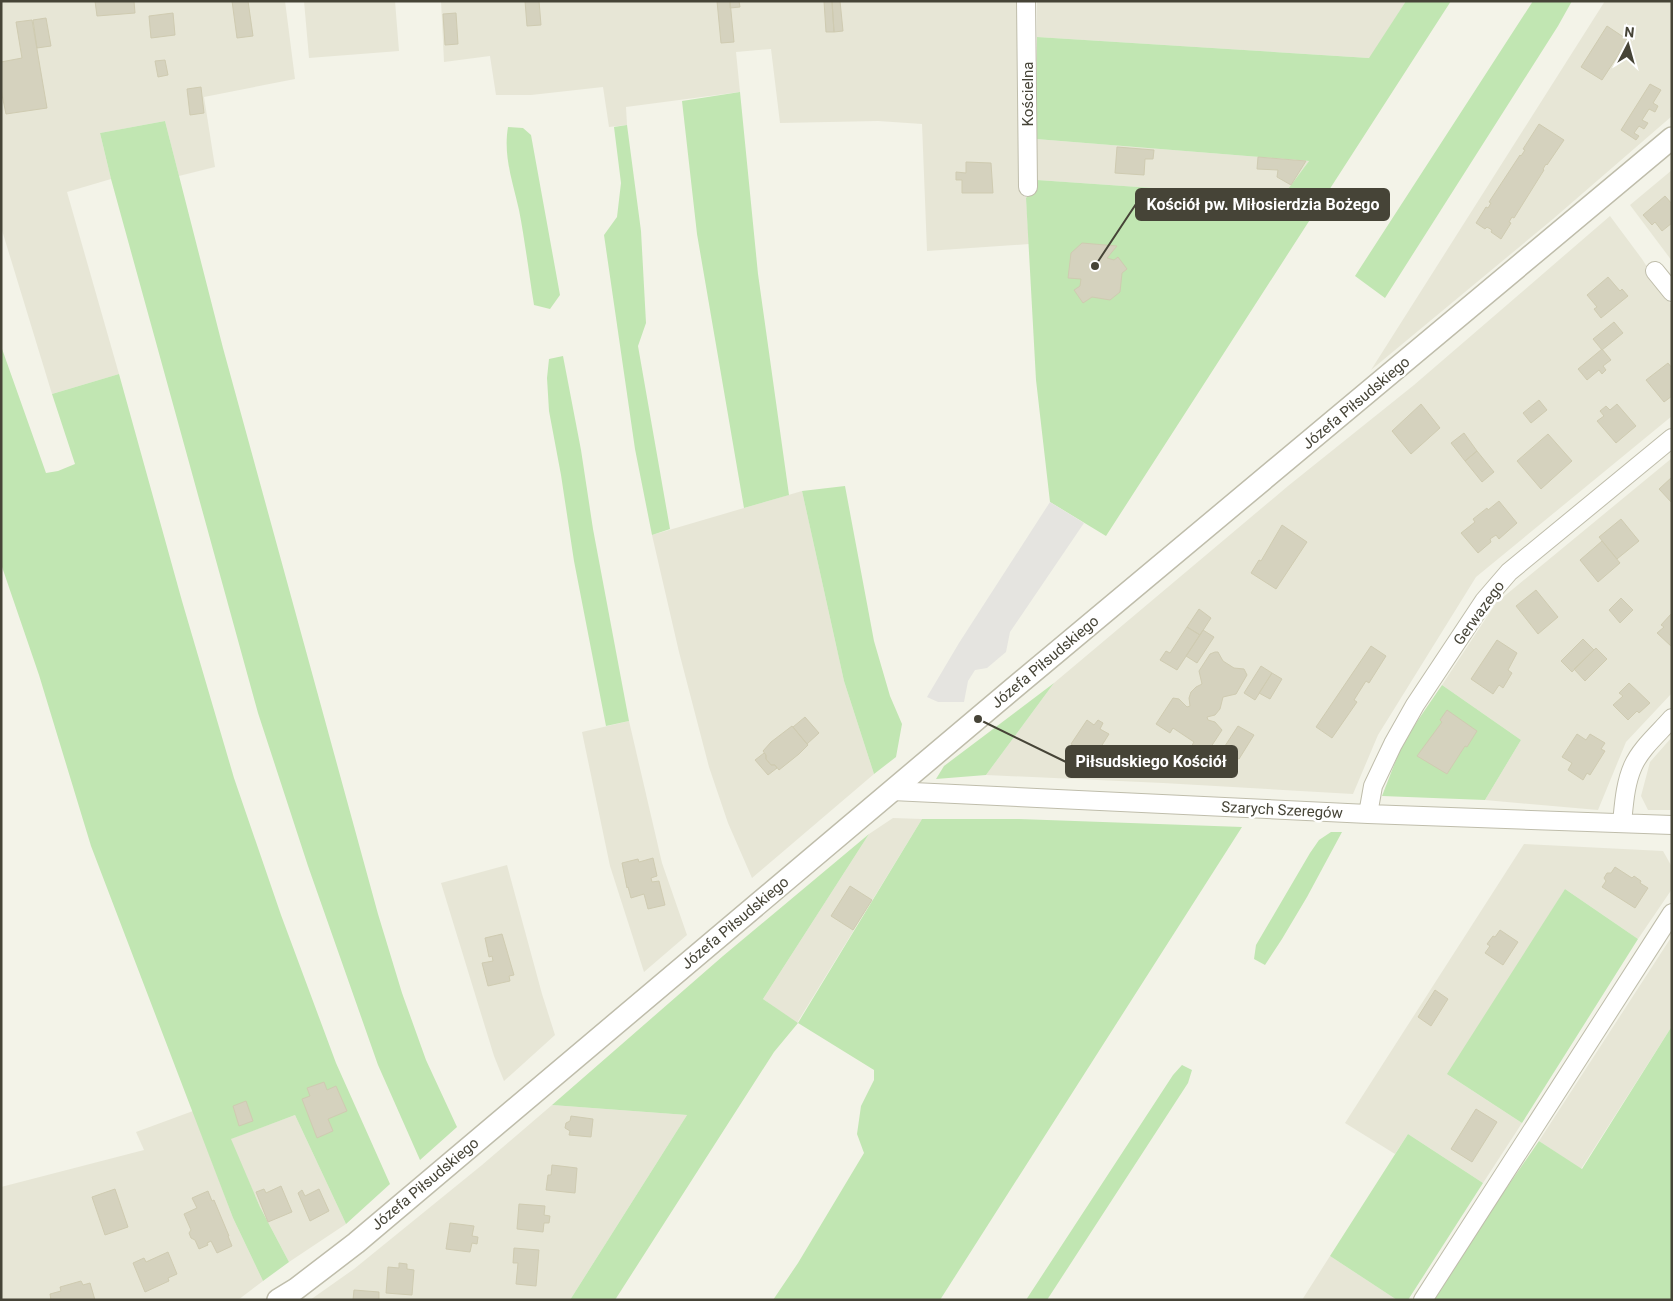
<svg xmlns="http://www.w3.org/2000/svg" width="1673" height="1301" viewBox="0 0 1673 1301" font-family="Roboto,sans-serif">
<style>
.residential{fill:#e7e6d6}
.green{fill:#c1e6b2}
.parking{fill:#e5e4e0}
.building{fill:#d5d2be;stroke:#cfcbb1}
.lines{fill:none;stroke-linecap:round;stroke-linejoin:round}
.minor-casing{stroke:#bfbdab;stroke-width:20}
.tertiary-casing{stroke:#bfbdab;stroke-width:24}
.minor{stroke:#fff;stroke-width:18}
.tertiary{stroke:#fff;stroke-width:21}
.labels{text-anchor:middle;stroke-width:5;stroke-linejoin:round;paint-order:stroke}
.street-label{font-size:15px;fill:#464437;stroke:#fff}
.leader{fill:none;stroke:#464437;stroke-width:2}
.callout-dot{fill:#464437;stroke:#fff;stroke-width:2}
.callout{fill:#464437;stroke:#464437;stroke-width:2}
.callout-label{font-size:16px;text-anchor:middle;font-weight:bold;fill:#fff}
</style>
<rect width="100%" height="100%" fill="#f3f3e8"/>
<path class="residential" d="M1 1H285L295 79 204 97 215 167 179 176 165 121 100 133 111 179 67 192 119 374 52 394 1 227Z
M304 1H395L399 51 309 58Z
M441 1H1020L1019 128 1026 198 1029 244 927 251 922 124 878 121 780 123 771 49 736 52 740 92 626 107 627 125 609 127 603 87 531 95H496L490 56 444 62Z
M1037 1H1406L1370 58 1037 37Z
M1605 1H1672V116L1553 219 1371 370Z
M1036 139 1309 161 1282 197 1037 180Z
M1672 170V261L1630 205Z
M1610 216 1642 259 1672 306V416L1476 577 1378 735 1353 794 1163 783 986 775 1054 683 1288 486 1414 385Z
M1672 458V693L1626 742 1598 810 1485 800 1521 740 1442 685 1496 603Z
M802 491 844 681 874 774 752 878 728 823 709 767 679 652 652 535Z
M629 721 662 863 687 935 644 972 610 866 582 732Z
M1672 737V810H1648L1641 796 1650 762Z
M893 818 922 819 797 1023 763 999 869 834Z
M1524 844 1663 851 1672 867V889L1638 939 1565 889 1450 1076 1522 1123 1483 1183 1408 1134 1395 1154 1345 1123Z
M507 865 542 994 555 1035 504 1081 494 1056 441 883Z
M1672 936V1026L1581 1169 1539 1141Z
M552 1105 687 1115 570 1300H310L354 1269 482 1165Z
M193 1111 233 1218 263 1281 238 1300H1V1187L144 1150 136 1132Z
M295 1115 346 1224 289 1262 260 1207 230 1139Z
M1330 1256 1397 1300H1302Z"/>
<path class="green" d="M1406 1H1451L1106 536 1050 502 1036 380 1026 198 1037 180 1282 197 1309 161 1036 139 1037 37 1369 58Z
M1533 1H1572L1558 26 1385 298 1355 276Z
M740 92 758 274 789 495 744 508 697 234 682 101Z
M165 121 223 348 378 914 402 993 426 1060 457 1127 420 1160 378 1065 308 866 258 713 111 179 100 133Z
M627 125 641 231 646 323 638 346 670 529 652 535 635 449 604 235 617 217 621 183 614 127Z
M508 127 523 128 531 135 560 295 550 309 534 305C529 274 525 241 519 210 513 182 503 157 508 127Z
M1 346 46 473 58 471 75 464 52 394 119 374 182 601 234 778 281 915 336 1063 390 1184 346 1224 295 1115 231 1139 260 1207 289 1262 263 1281 233 1218 91 846 39 675 1 564Z
M563 356 581 450 593 529 629 721 606 726 574 561 561 475 549 411 547 378 549 359Z
M845 486 874 641 890 696 902 724 896 757 874 774 844 681 802 491Z
M1054 683 986 775 936 779 944 766Z
M1442 685 1521 740 1485 800 1382 796 1403 742Z
M922 819H1019L1242 827 940 1300H773L798 1263 864 1153 857 1134 861 1106 874 1080V1070L798 1023 774 1052 615 1300H570L687 1115 552 1105 723 956 869 834 763 999 798 1023Z
M1331 832H1342L1307 897 1282 939 1265 965 1254 959 1256 945 1310 853 1319 840Z
M1565 889 1638 939 1522 1123 1447 1074Z
M1672 1026V1300H1434L1474 1235 1539 1141 1582 1169Z
M1182 1065 1192 1070 1188 1083 1047 1300H1026L1173 1075Z
M1408 1134 1483 1183 1408 1300H1397L1330 1256Z"/>
<path class="parking" d="M1050 502 1084 523 1010 632 1006 652 987 668 975 670 968 681 964 702H938L927 697 959 643Z"/>
<path class="building" d="M95 1H134L135 13 97 16Z
M232 1H248L253 36 237 38Z
M525 1H539L541 25 527 26Z
M717 1H730L734 42 721 43Z
M730 1H739L740 7 730 8Z
M824 1H832L834 32H826Z
M832 1H840L843 31 834 32Z
M173 13 175 35 151 38 149 16Z
M456 13 458 44 445 45 443 14Z
M46 18 51 46 37 48 33 20Z
M32 20 47 108 6 114 1 90V62L22 58 16 22Z
M1607 26 1628 40 1602 80 1581 67Z
M165 60 168 75 158 77 155 61Z
M1650 84 1661 90 1653 103 1658 106 1655 112 1649 109 1642 120 1648 123 1644 129 1639 126 1634 133 1639 136 1636 140 1621 130Z
M201 87 204 113 190 115 187 89Z
M1539 124 1564 140 1547 165 1546 164 1543 169 1544 170 1514 218 1512 217 1509 222 1511 223 1501 239 1491 232 1492 230 1487 227 1485 229 1476 223 1486 207 1488 208 1491 203 1489 202 1520 155 1521 156 1525 150 1523 149Z
M1117 147 1154 150 1153 159H1145L1144 175 1115 173Z
M1258 157 1306 161 1291 185 1277 177 1278 170 1257 169Z
M966 162 991 163 993 193H962V180H956V172L966 173Z
M1665 196 1672 204V223L1662 231 1655 222 1652 225 1643 215Z
M1082 243 1117 246 1107 258 1114 260 1118 257 1127 269 1122 273 1120 292 1110 300 1092 297 1083 303 1074 290 1080 286 1081 279 1068 278 1071 253Z
M1608 277 1620 291 1622 289 1628 296 1601 318 1594 309 1597 307 1587 295Z
M1614 322 1623 333 1602 350 1593 339Z
M1602 349 1611 360 1603 366 1606 370 1602 374 1599 370 1587 380 1578 369Z
M1668 363 1672 368V396L1664 402 1646 380Z
M1539 400 1547 410 1531 423 1523 413Z
M1421 404 1440 428 1411 454 1392 431Z
M1617 404 1636 426 1616 443 1597 421 1604 416 1600 411 1606 406 1610 410Z
M1464 433 1477 451 1465 461 1451 443Z
M1548 434 1572 461 1541 489 1517 461Z
M1477 451 1494 472 1482 482 1465 461Z
M1672 477V503L1659 489Z
M1499 501 1517 523 1499 539 1496 535 1490 539 1491 542 1478 553 1461 533 1475 522 1473 519 1487 508 1488 510Z
M1621 519 1639 541 1617 559 1599 537Z
M1282 525 1307 542 1276 589 1251 573 1259 560 1261 561Z
M1602 541 1620 563 1598 582 1580 560Z
M1536 590 1558 617 1538 634 1516 606Z
M1621 598 1633 610 1620 623 1609 610Z
M1199 609 1211 618 1200 635 1187 627Z
M1671 614 1672 615V647L1657 633 1664 627 1661 625Z
M1187 627 1200 635 1177 670 1160 660 1166 651 1170 653Z
M1203 630 1214 637 1197 663 1186 656Z
M1583 639 1594 650 1572 672 1561 661Z
M1497 640 1517 653 1508 670 1512 673 1503 688 1499 685 1493 694 1471 679Z
M1371 646 1386 656 1369 683 1366 681 1354 700 1357 702 1332 738 1316 727Z
M1596 648 1607 659 1585 681 1574 669Z
M1215 652H1218L1223 661 1234 668 1244 669 1247 675 1236 694 1223 697 1220 709 1215 715 1207 717 1208 720 1215 722 1222 730 1205 756 1191 747 1194 742 1173 728 1170 733 1156 724 1173 698 1179 699 1187 707 1190 706 1189 698 1191 692 1196 687 1202 684 1199 671 1210 654Z
M1261 666 1272 673 1255 700 1244 693Z
M1272 673 1282 679 1270 699 1259 693Z
M1629 683 1650 703 1639 713 1637 711 1628 720 1613 705 1623 696 1619 693Z
M1447 710 1477 731 1467 747 1465 746 1447 774 1417 756 1442 722 1440 720Z
M805 717 819 733 807 744 793 727Z
M1087 720 1094 725 1098 720 1103 723 1100 729 1109 734 1094 758 1071 744Z
M792 726 808 745 799 754 779 770 775 765H771L766 759V755L763 751 771 742Z
M1238 726 1254 735 1239 759 1223 749Z
M1577 734 1586 740 1590 734 1605 743 1601 749 1605 751 1590 775 1587 773 1583 780 1568 770 1572 763 1562 757Z
M764 753 766 755V759L771 765H775L777 768 768 775 755 760Z
M653 858 657 876 651 878 652 882 659 881 665 905 648 909 644 894 631 898 628 887 627 888 622 863 638 859 639 862Z
M1615 867 1632 878 1634 876 1641 881 1640 883 1648 888 1635 908 1602 887 1606 881 1604 878 1607 873H1611Z
M850 886 872 900 853 930 831 916Z
M1500 930 1518 942 1503 965 1485 953 1490 946 1487 944 1493 936 1495 937Z
M502 934 514 975 509 976 510 981 488 986 482 963 493 961 492 956 489 957 485 938Z
M1435 990 1448 999 1431 1026 1418 1017Z
M324 1082 327 1090 336 1086 347 1111 328 1119 333 1131 317 1138 302 1099 310 1096 307 1088Z
M246 1101 253 1121 239 1126 233 1106Z
M1476 1109 1497 1122 1472 1162 1451 1149Z
M571 1116 593 1119 591 1137 569 1135 570 1131 565 1128 566 1123 570 1121Z
M552 1165 577 1168 575 1193 546 1190 548 1175H551Z
M281 1186 292 1212 268 1222 256 1192 264 1189 266 1193Z
M115 1189 128 1227 105 1235 92 1197Z
M319 1189 329 1211 310 1221 298 1193 302 1190 305 1196Z
M208 1191 212 1201 214 1200 229 1236H228L232 1246 217 1253 211 1241 207 1243 208 1245 199 1249 195 1240 191 1238 189 1233 191 1230 184 1214 197 1208 192 1198Z
M519 1204 545 1206 544 1215 550 1216 549 1223H544L543 1232 517 1229Z
M450 1223 474 1226 472 1236 478 1237 477 1244 472 1243 470 1252 446 1249Z
M514 1248 539 1250 536 1286 516 1284 518 1263H513Z
M168 1252 177 1274 168 1278 169 1281 145 1292 133 1263 144 1258 146 1262Z
M399 1263 407 1264V1269L414 1270 412 1295 386 1293 388 1267 399 1268Z
M81 1281 83 1285 90 1283 95 1300H51L50 1294 61 1291 60 1287Z
M354 1290 379 1292V1300H353Z"/>
<g class="lines">
<g class="minor-casing">
<path id="minor" d="M1026 1 1028 187
M1655 271 1672 292
M892 791 1368 814 1672 825
M1368 814 1373 786 1393 744 1415 705 1484 601 1509 572 1672 438
M1622 823C1624 804 1625 784 1633 766 1641 748 1659 733 1672 718
M1423 1300 1672 913"/>
</g>
<g class="tertiary-casing">
<path id="tertiary" d="M278 1300 296 1289 356 1243 1009 692 1672 138"/>
</g>
<use href="#minor" class="minor"/>
<use href="#tertiary" class="tertiary"/>
</g>
<g class="labels">
<g class="street-label">
<text transform="translate(1028 94) rotate(-90)" y="5">Kościelna</text>
<text transform="translate(1356 403) rotate(-40)" y="5">Józefa Piłsudskiego</text>
<text transform="translate(1479 613) rotate(-54)" y="5">Gerwazego</text>
<text transform="translate(1045 662) rotate(-40)" y="5">Józefa Piłsudskiego</text>
<text transform="translate(1282 810) rotate(3)" y="5">Szarych Szeregów</text>
<text transform="translate(735 923) rotate(-40)" y="5">Józefa Piłsudskiego</text>
<text transform="translate(425 1184) rotate(-40)" y="5">Józefa Piłsudskiego</text>
</g>
</g>
<path class="leader" d="M1095 266L1136 204M978 719L1066 762"/>
<g class="callout-dot">
<circle cx="1095" cy="266" r="5"/>
<circle cx="978" cy="719" r="5"/>
</g>
<g class="callout">
<rect x="1136" y="189" width="253" height="31" rx="5"/>
<rect x="1066" y="746" width="171" height="31" rx="5"/>
</g>
<g class="callout-label">
<text x="1263" y="210">Kościół pw. Miłosierdzia Bożego</text>
<text x="1151" y="767">Piłsudskiego Kościół</text>
</g>
<rect width="1673" height="1301" fill="none" stroke="#464437" stroke-width="5"/>
<g transform="translate(1628 45) rotate(6)" stroke="#ffffff" stroke-width="4" paint-order="stroke">
<path d="M0-4L9 19L0 12L-9 19Z" fill="#464437"/>
<text y="-8" font-size="14" font-weight="bold" text-anchor="middle" fill="#464437">N</text>
</g>
</svg>
